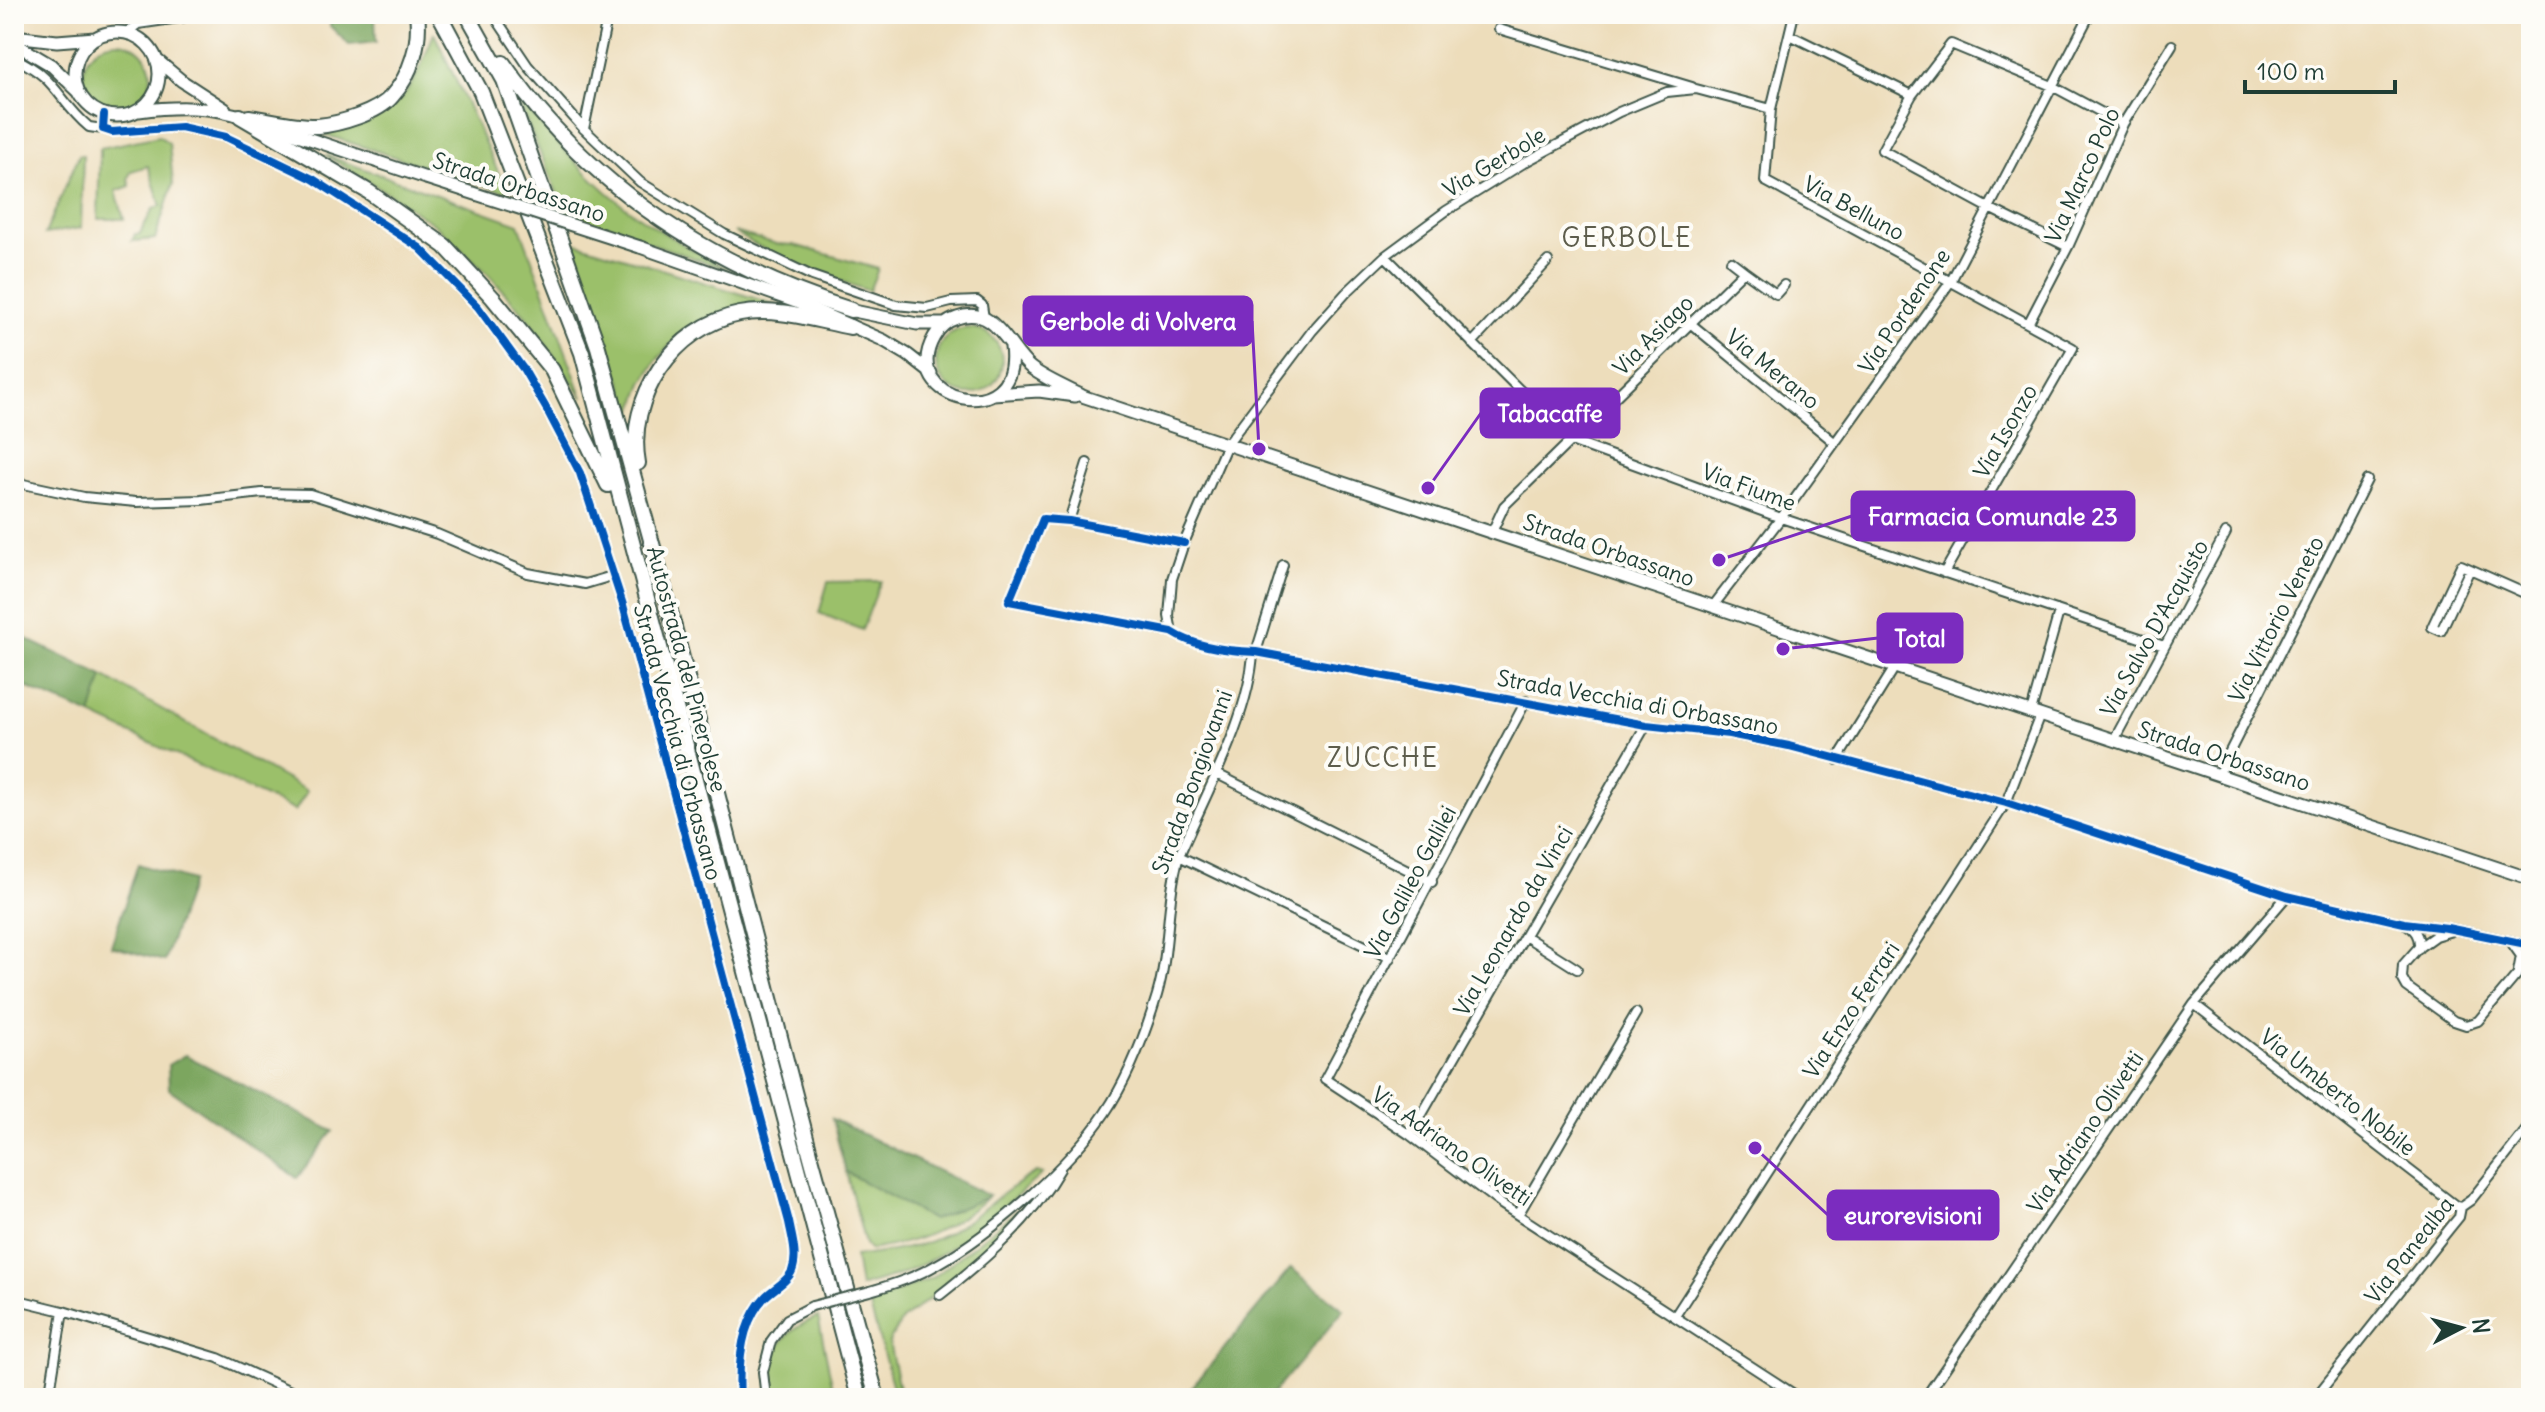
<svg xmlns="http://www.w3.org/2000/svg" width="2545" height="1412" viewBox="0 0 2545 1412" font-family="Delius,sans-serif">
<style>
.green{fill:#9bc06a;stroke:#5d7e4f;stroke-width:2}
.forest{fill:#7ca65e;stroke:#4e7249;stroke-width:2}
.lines{fill:none;stroke-linecap:round;stroke-linejoin:round}
.street-casing{stroke:#3e5548;stroke-width:12}
.secondary-casing{stroke:#3e5548;stroke-width:15}
.highway-casing{stroke:#3e5548;stroke-width:18}
.street{stroke:#fff;stroke-width:8}
.secondary{stroke:#fff;stroke-width:11}
.highway{stroke:#fff;stroke-width:14}
.street-bridge-casing{stroke:#3e5548;stroke-width:12;stroke-linecap:butt}
.secondary-bridge-casing{stroke:#3e5548;stroke-width:15;stroke-linecap:butt}
.street-bridge{stroke:#fff;stroke-width:8}
.secondary-bridge{stroke:#fff;stroke-width:11}
.cycleway-casing{stroke:#fdfcf7;stroke-width:13}
.cycleway{stroke:#0057b8;stroke-width:8}
.labels{text-anchor:middle;stroke-width:8;stroke-linejoin:round;paint-order:stroke}
.street-label{font-size:22px;fill:#1f3d34;stroke:#fdfcf7}
.quarter-label{font-size:26px;letter-spacing:2px;fill:#5d5d4c;stroke:#fdfcf7}
.leader{fill:none;stroke:#7b2cbf;stroke-width:3}
.callout-dot{fill:#7b2cbf;stroke:#fdfcf7;stroke-width:3}
.callout{fill:#7b2cbf;stroke:#7b2cbf;stroke-width:3}
.callout-label{font-size:24px;text-anchor:middle;font-weight:bold;fill:#fff}
</style>
<rect width="100%" height="100%" fill="#fdfcf7"/>
<filter id="ink" filterUnits="userSpaceOnUse"><feTurbulence type="fractalNoise" baseFrequency=".0125" numOctaves="2"/><feDisplacementMap in="SourceGraphic" scale="16" xChannelSelector="R" yChannelSelector="G"/><feConvolveMatrix kernelMatrix="1 2 1 2 8 2 1 2 1" color-interpolation-filters="sRGB"/></filter>
<filter id="wash" filterUnits="userSpaceOnUse"><feTurbulence type="fractalNoise" baseFrequency=".006" numOctaves="4" result="noise"/><feDisplacementMap in="SourceGraphic" scale="32" xChannelSelector="R" yChannelSelector="G"/><feGaussianBlur stdDeviation="1.8" result="paint"/><feColorMatrix in="noise" values="0 0 0 0 0 0 0 0 0 0 0 0 0 0 0 0 0 1.4 0 .05"/><feComposite in="paint" operator="in"/></filter>
<g filter="url(#wash)">
<rect width="100%" height="100%" fill="#edddbb"/>
<path class="green" d="M434 33 508 193 320 133C395 119 408 103 434 33Z
M83 76a34 34 0 1 1 68 0a34 34 0 1 1-68 0Z
M522 103C556 141 591 182 632 212 665 235 699 254 734 272L566 214 520 106Z
M159 136 169 143 173 184 155 239 132 241 135 234 139 235 153 209 161 206 148 166 131 171 128 179 130 186 116 191 124 219H98L100 148Z
M79 155H83L81 228 45 234Z
M325 155 519 224 583 398 527 317 488 274 438 227 394 197Z
M734 232 777 244 794 245 878 269 869 291C822 275 776 259 734 232Z
M574 242 777 305 760 306 671 344 656 361 643 383 632 414Z
M936 361a33 33 0 1 1 66 0a33 33 0 1 1-66 0Z
M881 581 862 630 819 613 828 582Z
M103 676 307 791 295 811 91 715Z
M846 1172 933 1220 989 1196C952 1229 919 1242 870 1250L865 1244Z
M1036 1172 1042 1174C998 1211 956 1252 902 1274 888 1279 874 1282 860 1287L855 1257C886 1252 915 1250 944 1235 977 1218 1003 1190 1036 1172Z
M1028 1202 1031 1204 975 1263 902 1320 889 1342 901 1398H896L869 1303 934 1277Z
M818 1317 835 1398H773C770 1354 775 1334 818 1317Z"/>
<path class="forest" d="M330 14H375L376 42 349 45 330 26Z
M14 633 103 676 91 715 14 682Z
M138 864 192 881 164 961 111 946Z
M185 1055 333 1131 297 1178 169 1089 168 1065Z
M832 1119 989 1196 933 1220 846 1172Z
M1291 1268 1344 1310 1269 1398H1183Z"/>
</g>
<g filter="url(#ink)">
<g class="lines">
<g class="street-casing">
<path id="street" d="M493 14 528 66 584 129 640 182 724 234 812 276 896 305 927 308 951 302 977 301 982 305 984 318
M1794 14 1771 109 1765 181 2073 348 1944 573
M1499 29 1692 87
M126 33 138 24 206 14
M1790 35 1912 95 1882 150 1989 208 2068 247
M14 58C58 78 57 100 89 127L103 129
M1912 95 1951 44 2052 86 2123 124
M104 115 103 129 112 132 181 127 226 137 313 179 420 248 478 307 524 370 546 408 580 473 623 605 789 1222C792 1238 798 1256 792 1271 788 1281 773 1289 765 1297 740 1323 738 1365 740 1398
M584 129 608 14
M1385 256 1571 441 1781 518 2164 646
M1744 271 1776 294 1784 285
M2029 322 2068 247 2123 124 2172 45
M1690 323 1834 442
M1472 343 1548 261
M14 482 84 497 136 502 201 500 262 493 310 494 437 534 528 573 585 584 612 576
M1069 521 1087 463
M1492 532 1504 506 1744 271 1731 261
M1184 543 1069 521 1043 519 1009 601 1172 632C1195 647 1228 651 1256 652L1646 725 1729 734 1789 746 2006 803 2287 896 2404 923 2447 928 2531 945
M2470 569 2441 631 2432 627 2461 565 2531 596
M1713 606 1781 518 1951 281 2090 14
M1172 632 1169 616 1172 579 1184 543 1227 444 1312 331 1346 293 1385 256 1446 211 1527 161 1619 112 1667 92 1696 89 1771 109
M1256 652 1283 565
M1526 701 1325 1079 1410 1135 1501 1204 1800 1398
M2031 712 2059 612
M2114 740 2226 533
M1837 760 1895 667
M1215 773 1432 882
M2218 775 2367 480
M1179 856 1390 958
M2405 924C2415 929 2420 936 2419 948
M2452 931 2435 936 2418 948 2403 965 2402 978 2407 987 2454 1021 2466 1025 2478 1021 2531 958
M1525 936 1577 969
M2511 942 2521 956 2518 972
M2194 1004 2456 1206 2461 1207
M1410 1135 1646 725
M1518 1215 1636 1013
M870 1291C894 1284 916 1277 938 1264 993 1233 1070 1165 1105 1113 1128 1079 1145 1035 1157 995 1170 951 1166 901 1179 856 1204 797 1250 716 1253 652
M940 1295C986 1259 1031 1220 1060 1169
M14 1299 63 1311
M1675 1316 2006 803 2040 715
M49 1398 63 1311 218 1358 306 1398
M766 1398 763 1372 771 1341 787 1319 812 1306
M1925 1398 2194 1004 2287 896
M2315 1398 2450 1228 2459 1217 2461 1207 2471 1200 2531 1124"/>
</g>
<g class="secondary-casing">
<path id="secondary" d="M75 74a42 42 0 1 1 84 0a42 42 0 1 1-84 0Z
M14 36 57 41 95 38
M14 43 51 65 79 92
M158 61 182 81 225 109
M139 111C177 106 211 106 247 118
M271 126 426 178
M640 247 796 302 883 340 908 355 931 373
M844 309 917 324H945
M1011 347C1022 431 897 402 934 337 939 328 947 321 957 318 996 304 1008 349 1031 368 1047 380 1067 388 1085 397L2531 879
M993 394 1039 391 1075 396"/>
</g>
<g class="highway-casing">
<path id="highway" d="M439 14 481 92 582 353 859 1398
M467 14 504 80 598 347 659 569 811 1157 877 1398
M503 63C588 186 710 265 851 310
M240 116 369 192 445 246 493 298 552 370 608 485
M249 117C271 120 296 127 318 126 339 124 378 113 392 96 411 75 421 42 417 14
M638 463C626 398 674 326 740 314 776 307 815 320 850 327"/>
</g>
<use href="#street" class="street"/>
<use href="#secondary" class="secondary"/>
<use href="#highway" class="highway"/>
<g class="street-bridge-casing">
<path id="street-bridge" d="M812 1306 870 1291"/>
</g>
<g class="secondary-bridge-casing">
<path id="secondary-bridge" d="M426 178 640 247"/>
</g>
<use href="#street-bridge" class="street-bridge"/>
<use href="#secondary-bridge" class="secondary-bridge"/>
<g class="cycleway-casing">
<path id="cycleway" d="M104 115 103 129 112 132 181 127 226 137 313 179 420 248 478 307 524 370 546 408 580 473 623 605 789 1222C792 1238 798 1256 792 1271 788 1281 773 1289 765 1297 740 1323 738 1365 740 1398
M1184 543 1069 521 1043 519 1009 601 1172 632C1195 647 1228 651 1256 652L1646 725 1729 734 1789 746 2006 803 2287 896 2404 923 2447 928 2531 945"/>
</g>
<use href="#cycleway" class="cycleway"/>
</g>
</g>
<g class="labels">
<g class="street-label">
<text transform="translate(1494 162) rotate(-31)" y="8">Via Gerbole</text>
<text transform="translate(2082 175) rotate(-65)" y="8">Via Marco Polo</text>
<text transform="translate(519 187) rotate(18)" y="8">Strada Orbassano</text>
<text transform="translate(1854 208) rotate(28)" y="8">Via Belluno</text>
<text transform="translate(1904 311) rotate(-56)" y="8">Via Pordenone</text>
<text transform="translate(1653 335) rotate(-45)" y="8">Via Asiago</text>
<text transform="translate(1773 369) rotate(39)" y="8">Via Merano</text>
<text transform="translate(2005 431) rotate(-60)" y="8">Via Isonzo</text>
<text transform="translate(1749 487) rotate(20)" y="8">Via Fiume</text>
<text transform="translate(1609 550) rotate(19)" y="8">Strada Orbassano</text>
<text transform="translate(2276 619) rotate(-63)" y="8">Via Vittorio Veneto</text>
<text transform="translate(2154 628) rotate(-61)" y="8">Via Salvo D'Acquisto</text>
<text transform="translate(687 669) rotate(75)" y="8">Autostrada del Pinerolese</text>
<text transform="translate(1638 702) rotate(10)" y="8">Strada Vecchia di Orbassano</text>
<text transform="translate(678 742) rotate(75)" y="8">Strada Vecchia di Orbassano</text>
<text transform="translate(2224 756) rotate(18)" y="8">Strada Orbassano</text>
<text transform="translate(1192 782) rotate(-70)" y="8">Strada Bongiovanni</text>
<text transform="translate(1410 882) rotate(-62)" y="8">Via Galileo Galilei</text>
<text transform="translate(1513 921) rotate(-60)" y="8">Via Leonardo da Vinci</text>
<text transform="translate(1851 1010) rotate(-57)" y="8">Via Enzo Ferrari</text>
<text transform="translate(2338 1092) rotate(38)" y="8">Via Umberto Nobile</text>
<text transform="translate(2085 1132) rotate(-56)" y="8">Via Adriano Olivetti</text>
<text transform="translate(1452 1146) rotate(35)" y="8">Via Adriano Olivetti</text>
<text transform="translate(2409 1250) rotate(-52)" y="8">Via Panealba</text>
</g>
<g class="quarter-label">
<text x="1627" y="247">GERBOLE</text>
<text x="1383" y="767">ZUCCHE</text>
</g>
</g>
<path class="leader" d="M1259 449L1252 321M1428 488L1481 413M1719 560L1852 516M1783 649L1878 638M1755 1148L1828 1215"/>
<g class="callout-dot">
<circle cx="1259" cy="449" r="8"/>
<circle cx="1428" cy="488" r="8"/>
<circle cx="1719" cy="560" r="8"/>
<circle cx="1783" cy="649" r="8"/>
<circle cx="1755" cy="1148" r="8"/>
</g>
<g class="callout">
<rect x="1024" y="297" width="228" height="48" rx="8"/>
<rect x="1481" y="389" width="138" height="48" rx="8"/>
<rect x="1852" y="492" width="282" height="48" rx="8"/>
<rect x="1878" y="614" width="84" height="48" rx="8"/>
<rect x="1828" y="1191" width="170" height="48" rx="8"/>
</g>
<g class="callout-label">
<text x="1138" y="330">Gerbole di Volvera</text>
<text x="1550" y="422">Tabacaffe</text>
<text x="1993" y="525">Farmacia Comunale 23</text>
<text x="1920" y="647">Total</text>
<text x="1913" y="1224">eurorevisioni</text>
</g>
<rect width="2545" height="1412" fill="none" stroke="#fdfcf7" stroke-width="48"/>
<g transform="translate(2461 1328) rotate(84)" stroke="#fdfcf7" stroke-width="6" paint-order="stroke">
<path d="M0-6L14 30L0 20L-14 30Z" fill="#1f3d34"/>
<text y="-12" font-size="22" font-weight="bold" text-anchor="middle" fill="#1f3d34">N</text>
</g>
<path d="M2245 80v12h150v-12" fill="none" stroke="#1f3d34" stroke-width="4"/>
<text x="2257" y="80" font-size="24" fill="#1f3d34" stroke="#fdfcf7" stroke-width="6" paint-order="stroke">100 m</text>
</svg>
